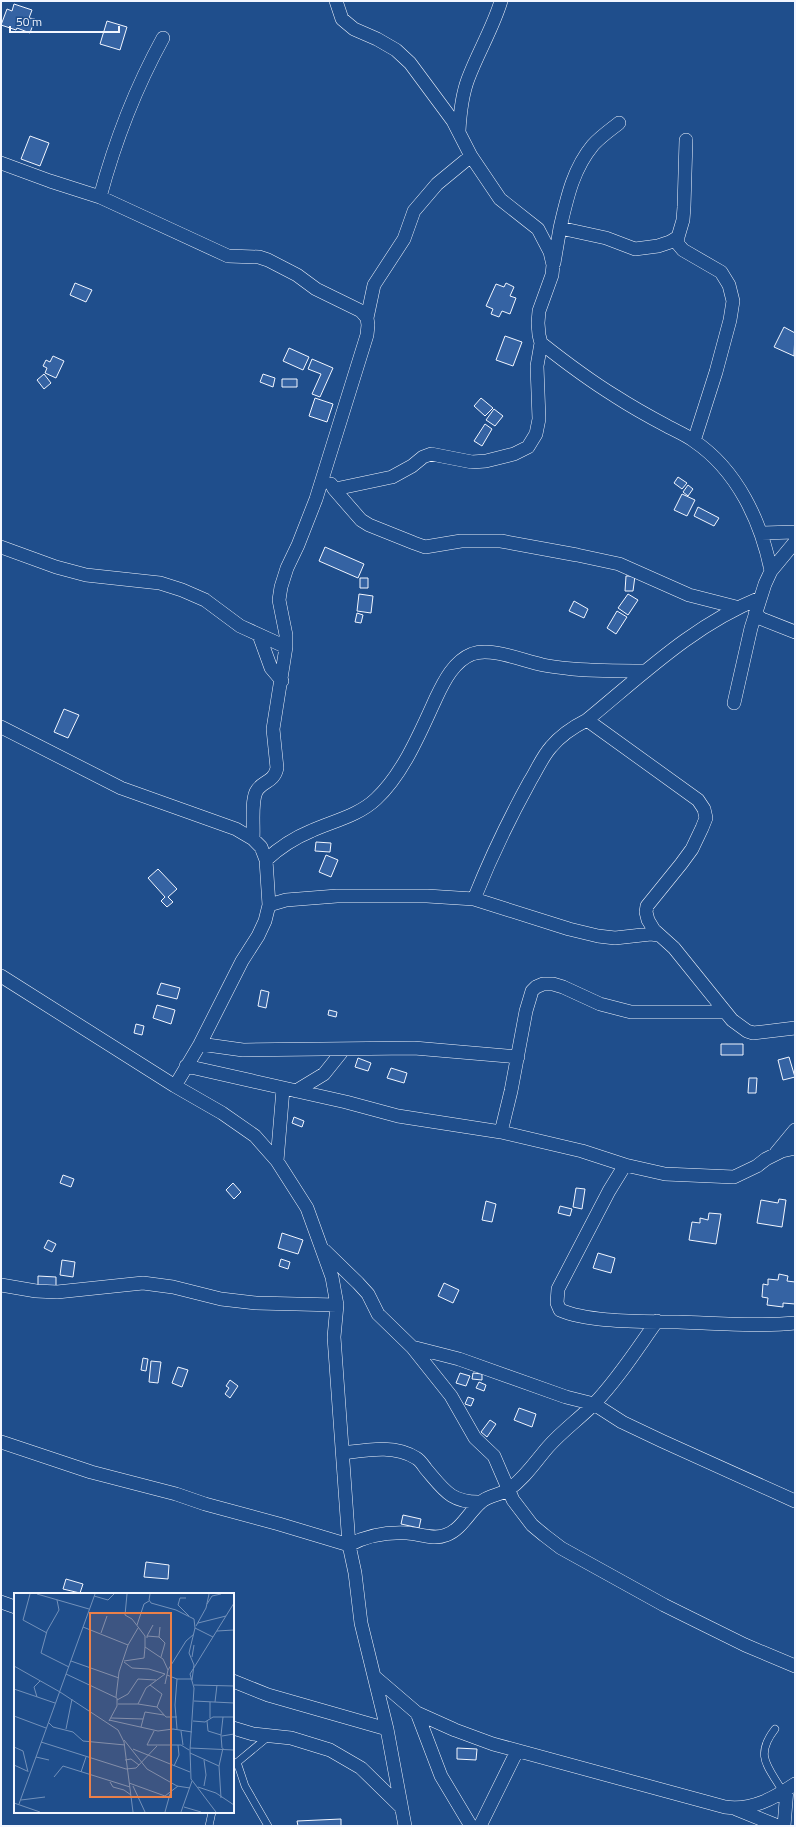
<svg xmlns="http://www.w3.org/2000/svg" width="796" height="1827" viewBox="0 0 796 1827" font-family="'Titillium Web',sans-serif">
<style>
.building{fill:#3563a3;stroke:#f2f6ff}
.lines{fill:none;stroke-linecap:round;stroke-linejoin:round}
.lane-casing{stroke:#f2f6ff;stroke-width:8}
.street-casing{stroke:#f2f6ff;stroke-width:14}
.lane{stroke:#1f4e8c;stroke-width:7}
.street{stroke:#1f4e8c;stroke-width:13}
.inset-road{fill:none;stroke:#7391ba;stroke-width:1}
.view{fill:#ea8049;fill-opacity:0.15;stroke:#ea8049;stroke-width:2}
.inset-edge{fill:none;stroke:#f2f6ff;stroke-width:2}
</style>
<rect width="100%" height="100%" fill="#1f4e8c"/>
<path class="building" d="M14 4 32 10 29 18 35 19 30 33 17 28 16 30 1 25 7 9 12 11Z
M107 21 127 27 120 50 100 44Z
M30 136 49 143 40 166 21 159Z
M75 283 92 290 86 302 70 295Z
M506 283 514 287 510 296 516 298 510 314 502 311 499 317 491 314 493 309 486 306 496 284 504 287Z
M784 327 795 333 794 356 774 347Z
M505 336 522 342 513 366 496 360Z
M289 348 309 357 303 370 283 361Z
M53 356 64 361 56 378 45 373 47 368 43 366 46 360 50 362Z
M312 359 333 368 320 397 312 394 321 374 308 369Z
M44 374 51 383 44 389 37 380Z
M263 374 275 378 273 387 260 382Z
M282 379H297V387H282Z
M315 398 333 404 327 422 309 416Z
M481 398 493 408 485 416 474 406Z
M494 409 503 416 495 426 486 420Z
M485 424 492 429 482 446 474 441Z
M678 477 687 483 682 489 674 483Z
M688 485 693 489 688 496 683 492Z
M682 494 695 500 687 516 674 510Z
M698 507 719 518 714 526 694 516Z
M325 547 364 564 358 578 319 561Z
M626 576H635L633 591H625Z
M360 578H368V588H360Z
M359 594 373 596 371 613 357 611Z
M628 594 638 600 628 615 618 608Z
M574 601 588 609 584 618 569 611Z
M617 611 627 617 616 634 607 628Z
M357 613 363 615 361 623 355 622Z
M64 709 79 715 68 738 54 732Z
M316 842 331 843 330 852 315 851Z
M326 855 338 860 331 877 319 872Z
M158 869 177 889 168 897 173 902 167 907 161 901 165 897 148 878Z
M161 983 180 988 177 999 157 994Z
M261 990 269 992 266 1008 258 1006Z
M157 1005 175 1010 171 1024 153 1018Z
M329 1010 337 1012 336 1017 328 1015Z
M136 1024 144 1026 142 1035 134 1033Z
M721 1044H743V1055H721Z
M789 1057 795 1077 783 1080 778 1060Z
M358 1058 371 1063 368 1071 355 1067Z
M391 1068 407 1073 404 1083 387 1078Z
M749 1078H757L756 1093H748Z
M294 1117 304 1121 302 1127 292 1123Z
M63 1175 74 1179 71 1187 60 1183Z
M233 1183 241 1192 234 1199 226 1190Z
M576 1188 585 1189 582 1209 573 1207Z
M779 1199 786 1200 782 1227 757 1223 761 1200 778 1203Z
M486 1201 496 1204 492 1222 482 1220Z
M560 1206 572 1209 570 1216 558 1213Z
M709 1213 721 1214 716 1244 689 1240 692 1222 700 1223V1218L708 1220Z
M282 1233 303 1240 298 1254 278 1248Z
M48 1240 56 1244 52 1252 44 1248Z
M598 1253 615 1258 611 1273 593 1268Z
M281 1259 290 1262 288 1269 279 1266Z
M62 1260 75 1262 73 1277 60 1275Z
M779 1274 788 1276 787 1281 795 1282V1304L783 1303V1307L767 1305 768 1298 762 1297 763 1284 768 1285V1279L778 1280Z
M38 1276 56 1277V1288L38 1287Z
M444 1283 459 1290 453 1303 438 1296Z
M143 1358 148 1359 146 1371 141 1370Z
M151 1361 161 1362 158 1383 149 1382Z
M178 1367 188 1370 182 1387 172 1383Z
M460 1373 470 1376 466 1386 456 1383Z
M473 1373 482 1374V1380L472 1379Z
M230 1380 238 1386 230 1398 225 1394 229 1388 226 1386Z
M479 1382 486 1385 484 1391 476 1388Z
M468 1397 474 1399 471 1406 465 1404Z
M519 1408 536 1414 532 1427 514 1420Z
M490 1420 496 1424 487 1437 481 1432Z
M403 1515 421 1519 419 1528 401 1524Z
M146 1562 169 1565 168 1579 144 1577Z
M66 1579 83 1584 80 1593 63 1589Z
M457 1748 477 1749 476 1760 457 1759Z
M341 1819V1826H298L297 1821Z"/>
<g class="lines">
<g class="lane-casing">
<path id="lane" d="M775 1729C754 1756 768 1766 783 1792
M237 1762 245 1786 268 1826
M234 1765 269 1736
M209 1826 212 1812"/>
</g>
<g class="street-casing">
<path id="street" d="M336 1 342 19 354 29 377 39 396 50 410 63 453 121 471 156 500 199 538 229 550 252 553 265 552 275 539 311 538 323 539 335 541 343C565 362 589 380 615 396 632 407 650 417 667 426 676 431 686 435 694 441 737 470 761 521 771 571
M459 131C460 113 462 95 468 79 478 52 493 28 501 1
M686 140 684 207 683 220 678 237V244L683 250 721 272 729 285 733 301 730 320 716 372 694 441
M1 163 50 181 100 197 228 256 259 257 268 260 297 275 316 289 361 311 367 318 368 325 367 335 316 499 298 545 287 568 281 587 279 600 286 635V647L273 729 277 768C274 783 261 781 256 792 251 803 254 827 253 839
M100 197C115 141 135 89 163 38
M560 228C567 198 573 169 593 145 600 137 610 130 619 123
M554 263 560 228 606 238 635 249 658 246 670 242 678 237
M367 318 374 285 404 239 414 211 437 184 471 156
M331 484 334 489 340 488 392 477 412 466 423 457 431 454 472 462 486 461 514 454 528 447 536 434 539 419 537 366 541 343
M334 489 361 520 369 525 414 543 425 547 461 541H501L577 555 619 564 689 595 736 607
M761 533 795 532
M1 547 56 567 86 575 160 583 182 590 205 600 240 626 286 647
M755 614 762 619 795 632
M259 635 271 668 282 681
M734 703 751 628 765 584 771 571 795 542
M587 720 698 800 704 809 706 818 702 828 692 849 681 864 647 906 646 912 648 920 654 930 674 948 732 1020 747 1031 753 1033 795 1028
M1 727 121 788 236 829 253 839 261 847 266 860 269 905 265 921 258 936 242 961 200 1044 175 1086
M266 860C279 848 294 838 311 831 333 821 358 816 376 799 403 774 421 731 436 698 444 681 454 661 472 654 492 647 523 661 543 665 553 667 563 668 573 669 597 671 622 671 646 671
M474 899C490 859 509 819 530 781 537 770 542 757 551 747 561 735 573 727 587 720 642 675 693 625 760 598
M269 905 286 900 337 896H427L474 899 569 929 598 936 615 938 651 934 658 935
M1 976 175 1086 222 1113 255 1136 277 1161 307 1208 332 1277 337 1305 334 1337 349 1545 355 1573 361 1623 387 1729 405 1826
M200 1044 243 1050 414 1048 518 1057
M186 1066 346 1102 398 1116 501 1132 582 1151 625 1165 665 1174 734 1177 757 1166 766 1159 782 1151 795 1148
M296 1091 324 1074 344 1049
M501 1132 511 1091 526 1011 532 991 536 987 543 984H553L563 987 600 1004 631 1012H724
M776 1153 795 1130
M277 1161 283 1089
M625 1165 609 1191 558 1289 557 1303 560 1310C590 1323 645 1321 678 1322 715 1323 758 1327 795 1323
M324 1250 358 1283 368 1294 378 1314 412 1347 451 1396 475 1438 494 1456 513 1500 532 1525 544 1535 561 1548 664 1605 745 1645 795 1666
M1 1285 36 1291 57 1292 143 1283 173 1287 221 1299 256 1303 337 1305
M412 1347 459 1359 566 1397 594 1404 622 1422 662 1441 795 1501
M1 1442 91 1472 176 1494 205 1504 279 1524 349 1545C368 1535 386 1532 407 1533 420 1534 434 1540 446 1535 461 1530 469 1512 481 1502 489 1495 500 1495 508 1490 524 1479 535 1462 548 1447 562 1431 579 1419 594 1404 618 1379 637 1349 657 1321
M343 1453C366 1450 395 1444 416 1458 420 1460 423 1465 426 1469 444 1490 451 1503 481 1502
M1 1602 15 1607
M375 1677 417 1713 455 1730 493 1744 725 1807C752 1811 774 1798 795 1784
M233 1681 268 1695 387 1729
M417 1713 441 1776 471 1826
M233 1728 253 1734 291 1738 330 1750 361 1768 401 1807
M736 1809 778 1826
M480 1826 517 1751
M784 1826 787 1789"/>
</g>
<use href="#lane" class="lane"/>
<use href="#street" class="street"/>
</g>
<g transform="translate(14 1593)">
<rect width="220" height="220" fill="#1f4e8c"/>
<path class="inset-road" d="M16 1 9 27 33 40M23 1 75 16M113 1 111 22 118 26 131 43V54L149 66 154 77M136 1 135 7 137 10 162 17 180 26 181 35 175 60 180 72 178 87M80 3 94 7 100 1M172 5H166L164 12 175 23M43 7 45 17 33 38 27 60 55 74M193 11 198 3 207 1M184 30 212 23M123 32 130 11 135 8M182 33 192 15 195 1M69 34 114 52 105 79 102 104M146 34 145 44 151 50 147 64M181 35 199 44M203 38 220 37M87 40 93 23M133 43 139 32M133 45V43L145 44M114 52 124 35M178 64 180 52M57 68 105 85M110 68 130 65 131 54M110 69 118 75 135 76 151 81M0 73 46 99 104 137 110 149 119 219M52 81 103 105V113L95 128M153 82 163 86H177M151 91 154 77 172 48 180 41M136 92 148 101 143 114 152 124H163M180 92 220 93M0 96 41 110M23 104 20 94 26 88M103 107 114 101 124 86 142 87M180 108 220 110M201 109 203 92M104 111H124L143 114M124 111 132 95 151 81M0 123 32 135M97 125 129 126M196 125V109M95 127 144 138 159 136 178 139M179 128 191 129 199 124H220M193 128 194 138 207 142 208 155M34 129 39 134 59 139 69 148 111 152M127 134 131 119 150 122M52 136 58 106M163 136 161 112 163 86M140 138 133 152H167L175 157M167 138 169 152M207 142 209 124M208 143 220 141M110 147 133 176 163 193 176 195M27 149 112 176 122 175 143 153M0 154 9 158 14 179M176 155 220 157M119 156 176 179M176 160 205 173M22 164 35 167M111 167 117 166 125 172M0 172 13 178M160 173 165 162 164 152M67 179 72 164M40 184 49 173 116 194M96 189 99 194 110 197 117 202M115 190 151 203 164 193M119 193 131 219M190 193 192 182 190 167M184 194 202 200 220 212M207 205 205 173 209 155M7 207 31 204M0 210 26 219M5 211 81 1M170 214 187 219M151 219 156 201M167 219 178 188M202 219 177 186 176 157 180 95 176 81 220 10"/>
<path class="view" d="M76 20H157V204H76Z"/>
<rect width="220" height="220" class="inset-edge"/>
</g>
<rect width="796" height="1827" fill="none" stroke="#f2f6ff" stroke-width="4"/>
<path d="M10 26v6h109v-6" fill="none" stroke="#f2f6ff" stroke-width="2"/>
<text x="16" y="26" font-size="12" fill="#f2f6ff" stroke="#1f4e8c" stroke-width="3" paint-order="stroke">50 m</text>
</svg>
